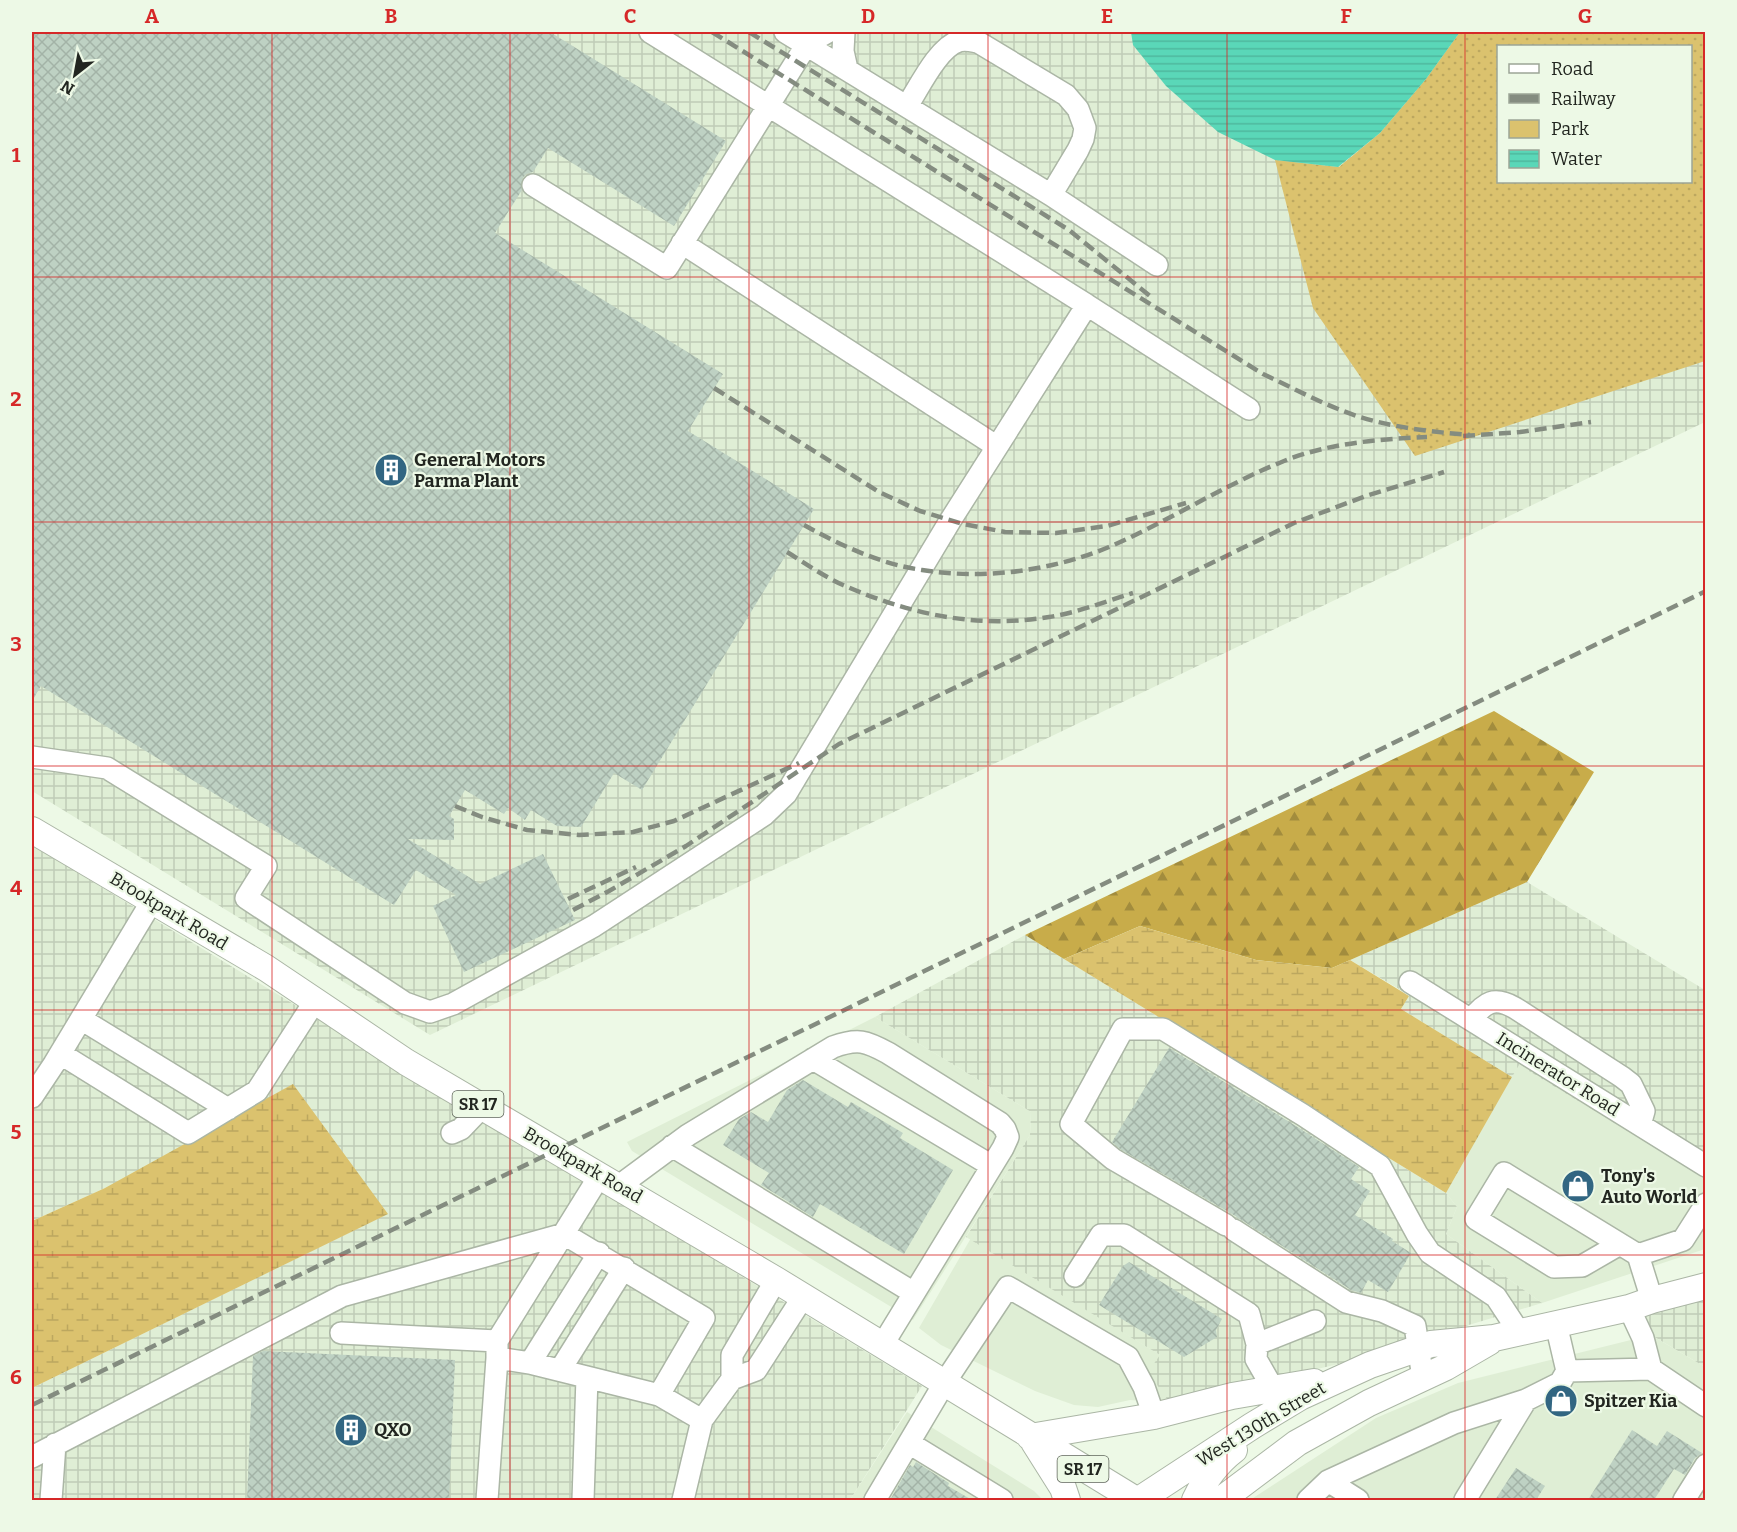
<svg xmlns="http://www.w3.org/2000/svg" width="1737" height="1532" viewBox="0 0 1737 1532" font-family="Bitter,serif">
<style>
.built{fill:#dfeed5}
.industrial{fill:url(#industrial-grid);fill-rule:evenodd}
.green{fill:url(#green-dots);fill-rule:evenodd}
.forest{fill:url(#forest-firs)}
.wetland{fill:url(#wetland-marsh)}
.water{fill:url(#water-rules)}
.building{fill:url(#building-cross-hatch)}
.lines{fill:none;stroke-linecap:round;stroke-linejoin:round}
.minor-casing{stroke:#abb6a5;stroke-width:24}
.major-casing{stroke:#abb6a5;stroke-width:28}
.minor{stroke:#fff;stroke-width:21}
.major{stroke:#fff;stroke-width:26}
.rail{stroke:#848c80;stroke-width:4.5;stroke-dasharray:12 6;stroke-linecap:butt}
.grid{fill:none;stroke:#d62828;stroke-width:1.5;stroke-opacity:0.55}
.labels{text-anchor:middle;stroke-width:4.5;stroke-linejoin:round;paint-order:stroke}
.shield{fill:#edf9e6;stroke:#5f655b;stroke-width:1.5}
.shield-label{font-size:16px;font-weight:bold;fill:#222620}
.poi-label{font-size:18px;font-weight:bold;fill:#222620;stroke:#edf9e6;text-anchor:start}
.street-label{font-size:18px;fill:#222620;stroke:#edf9e6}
.neatline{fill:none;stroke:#d62828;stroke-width:2}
.grid-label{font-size:20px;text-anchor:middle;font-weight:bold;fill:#d62828}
</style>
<defs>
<pattern id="industrial-grid" width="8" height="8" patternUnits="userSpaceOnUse" patternTransform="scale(1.5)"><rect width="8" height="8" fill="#dfeed5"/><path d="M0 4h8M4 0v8" fill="none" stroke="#bfccb7"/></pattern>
<pattern id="green-dots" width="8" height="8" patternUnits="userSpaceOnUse" patternTransform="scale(1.5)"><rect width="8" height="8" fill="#dbc26e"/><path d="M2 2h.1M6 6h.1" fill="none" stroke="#bca75f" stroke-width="1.8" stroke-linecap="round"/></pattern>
<pattern id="forest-firs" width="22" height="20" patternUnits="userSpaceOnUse" patternTransform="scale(1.5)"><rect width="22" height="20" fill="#c8ac4a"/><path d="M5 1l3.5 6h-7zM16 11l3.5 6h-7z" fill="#a28c3d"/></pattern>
<pattern id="wetland-marsh" width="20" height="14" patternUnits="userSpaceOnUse" patternTransform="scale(1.5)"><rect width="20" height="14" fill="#dbc26e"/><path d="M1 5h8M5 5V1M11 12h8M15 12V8" fill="none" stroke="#bca75f"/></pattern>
<pattern id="water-rules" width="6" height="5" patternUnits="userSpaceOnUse" patternTransform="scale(1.5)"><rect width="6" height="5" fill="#5ad7b8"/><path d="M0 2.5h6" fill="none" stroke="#4eb89e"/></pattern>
<pattern id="building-cross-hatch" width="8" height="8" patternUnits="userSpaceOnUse" patternTransform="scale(1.5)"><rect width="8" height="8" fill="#bed1c3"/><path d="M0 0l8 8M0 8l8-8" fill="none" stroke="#a3b3a7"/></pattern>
</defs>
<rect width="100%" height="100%" fill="#edf9e6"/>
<path class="built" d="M875 1017 1031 1112 1030 1135 913 1320 632 1151 627 1142Z
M1519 1064 1705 1178V1249L1542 1303 1446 1234 1457 1207 1446 1193Z
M971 1238 1160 1355 1170 1403 1130 1400 1098 1407 1074 1405 1035 1391 941 1345 919 1328Z
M1651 1335 1705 1367V1500H1250L1376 1418 1458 1383Z
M907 1412 1034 1491 1043 1500H850Z"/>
<path class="industrial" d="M32 32H1705V422L430 1035 32 791ZM1498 46H1690V182H1498Z
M32 845 922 1386 850 1500H32V1388L387 1214 105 1188 32 1221Z
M1527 882 1705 990V1178L1519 1065 1512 1077 1401 1009 1409 995 1350 960Z
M1025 935 1446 1193 1457 1207 1446 1234 1542 1303 1343 1363 1170 1403 1148 1372 1160 1355 966 1237 1030 1135 1031 1112 875 1017Z
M1705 1289V1367L1616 1314Z"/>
<path class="green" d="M1460 32H1705V361L1415 456 1313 308 1275 160 1339 167 1380 133 1426 79ZM1498 46H1690V182H1498Z"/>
<path class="forest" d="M1494 711 1594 772 1527 882 1332 968 1256 960 1140 926 1064 959 1025 935Z"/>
<path class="wetland" d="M1140 926 1256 960 1332 968 1350 960 1409 996 1401 1009 1512 1077 1446 1193 1064 959Z
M293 1084 388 1214 32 1388V1221L105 1188Z"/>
<path class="water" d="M1131 32H1460L1426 79 1380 133 1338 167 1275 160 1218 132 1166 86 1133 45Z"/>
<path class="building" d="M32 32H550L726 141 674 226 548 148 533 172 526 174 522 179V190L495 233 723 374 688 431 814 509 642 790 614 773 581 827 557 826 531 810 525 820 508 808 504 814 465 790 449 816 454 819V840L408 839 480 884 543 854 575 920 464 972 433 906 456 895 416 870 394 905 41 686 32 701Z
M1169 1048 1296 1126 1359 1167 1351 1179 1370 1191 1355 1215 1393 1239 1392 1241 1411 1253 1388 1292 1368 1280 1361 1293 1351 1290 1232 1214 1120 1149 1112 1142Z
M803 1080 848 1107 851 1102 903 1133 900 1138 953 1170 904 1254 820 1204 813 1217 761 1185 769 1173 723 1145 739 1119 751 1112 768 1122 787 1090Z
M1129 1262 1222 1319 1216 1330 1217 1337 1184 1357 1099 1305 1123 1266Z
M263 1351 455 1360 449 1500H247L253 1356Z
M1632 1430 1657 1446 1667 1431 1702 1453 1695 1458 1685 1475 1674 1469 1654 1500H1588Z
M916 1462 949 1483 948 1486 972 1500H890L910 1465 913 1467Z
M1516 1468 1545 1486 1536 1500H1495Z"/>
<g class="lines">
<g class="minor-casing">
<path id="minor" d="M785 32 1051 195 1157 265
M844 32 843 51 847 69
M907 106C919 88 938 47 959 41 966 39 972 41 978 42L1066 95 1078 109 1085 128 1083 139 1078 150 1051 195
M533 185 667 268 807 44 828 32
M682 243 996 446
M1087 305 1249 409
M32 757 107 768 266 866 246 898 405 1003 430 1012 453 1004 594 926 764 815 786 794 950 521 1087 305 650 32
M1410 982 1706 1166
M81 1019 228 1109
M1471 1020C1485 1002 1494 996 1515 1008L1622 1077 1631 1084 1644 1111 1640 1125
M61 1054 188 1133 257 1091 315 1001
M813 1059 992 1166
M32 1097 54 1064 152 901
M452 1133 461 1129 483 1106
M672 1146 914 1293
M600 1175 497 1341V1358L530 1363 659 1395 702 1420
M619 1186 688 1135 833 1047C858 1038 866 1041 888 1053L1000 1123 1005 1129 1008 1137 1003 1148 883 1344
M1226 1225 1113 1159 1071 1124 1123 1029H1163L1303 1115 1380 1166 1417 1234 1430 1253 1496 1297 1519 1332
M1234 1230 1346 1302 1382 1311 1415 1326 1423 1378
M1620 1244 1582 1266 1554 1267 1476 1219 1504 1173 1638 1255
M1075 1276 1101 1235H1124L1249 1314 1257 1344 1256 1359 1280 1401
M1652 1300 1638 1255 1683 1240 1706 1204
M1556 1324 1567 1371
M341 1333 497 1341
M1257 1344 1315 1321
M530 1363 599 1253
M1651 1369 1706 1406
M560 1370 624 1268
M732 1379 756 1370 803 1297
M909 1443 1002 1500
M32 1457 342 1296 564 1234 704 1318 659 1395
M1328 1481 1358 1500
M51 1500 55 1444
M487 1500 497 1358
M583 1500 587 1377
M683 1500 702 1420 732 1379V1355L776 1280
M875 1500 945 1382 1008 1287 1128 1357 1144 1387 1154 1416
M1308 1500 1328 1481 1454 1423 1526 1400 1560 1383 1567 1371 1651 1369 1643 1338 1629 1308
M1465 1500 1526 1400
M1684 1500 1706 1465"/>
</g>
<g class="major-casing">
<path id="major" d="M32 830 266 968 406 1062 776 1280 1136 1500
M1030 1437 1154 1416 1232 1396 1314 1382
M1034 1442 1063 1488 1067 1500
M1139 1500 1252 1426 1300 1397 1370 1365 1431 1344 1494 1338 1629 1308 1652 1300 1706 1286
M1195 1500C1204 1481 1217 1463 1234 1450
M1221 1500 1297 1443 1369 1403 1446 1367 1489 1342"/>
</g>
<use href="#minor" class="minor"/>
<use href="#major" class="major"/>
<path class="rail" d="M712 32 1263 374C1295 389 1326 406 1360 417 1396 428 1433 432 1470 435
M749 32 1069 230 1150 296
M714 388 879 492 920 511 963 524 1005 532 1056 533 1107 526 1186 503
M1463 436 1520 432 1591 422
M804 525C840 545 880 564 922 570 984 580 1051 571 1109 547 1169 521 1224 485 1284 461 1329 443 1379 439 1427 437
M787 552C805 563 823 576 843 585 909 614 976 629 1049 617 1077 613 1106 601 1133 593
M455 806 482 817 527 830 579 835 633 832 674 821 799 763
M568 899 636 867
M573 910 609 891 686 846 839 744 1294 523 1366 496 1444 472
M32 1405 1706 591"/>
</g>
<path class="grid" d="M272 32V1500M510 32V1500M749 32V1500M988 32V1500M1227 32V1500M1465 32V1500M32 277H1706M32 522H1706M32 766H1706M32 1010H1706M32 1255H1706"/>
<defs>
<g id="building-disc" transform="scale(1.725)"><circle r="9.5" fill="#326682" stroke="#edf9e6"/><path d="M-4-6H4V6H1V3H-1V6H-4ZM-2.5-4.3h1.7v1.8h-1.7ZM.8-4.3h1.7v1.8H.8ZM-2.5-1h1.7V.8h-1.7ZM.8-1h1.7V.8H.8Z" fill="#fff"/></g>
<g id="shop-disc" transform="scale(1.725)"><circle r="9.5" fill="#326682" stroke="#edf9e6"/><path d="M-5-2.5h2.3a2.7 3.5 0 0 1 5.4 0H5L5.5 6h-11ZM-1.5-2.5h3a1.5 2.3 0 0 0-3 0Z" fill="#fff"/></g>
</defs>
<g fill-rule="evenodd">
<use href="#building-disc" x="391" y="470"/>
<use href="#shop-disc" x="1578" y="1186"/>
<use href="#shop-disc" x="1561" y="1401"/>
<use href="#building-disc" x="351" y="1430"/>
</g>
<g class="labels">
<g class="shield">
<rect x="452.5" y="1091" width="51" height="26" rx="4.5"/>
<rect x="1057.5" y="1456" width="51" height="26" rx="4.5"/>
</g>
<g class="shield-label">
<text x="478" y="1110">SR 17</text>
<text x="1083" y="1475">SR 17</text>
</g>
<g class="poi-label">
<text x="414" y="466">General Motors<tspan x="414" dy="21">Parma Plant</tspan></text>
<text x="1601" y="1182">Tony's<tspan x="1601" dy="21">Auto World</tspan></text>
<text x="1584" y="1407">Spitzer Kia</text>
<text x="374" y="1436">QXO</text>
</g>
<g class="street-label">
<text transform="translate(169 911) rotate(31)" y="6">Brookpark Road</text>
<text transform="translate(1558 1074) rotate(32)" y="6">Incinerator Road</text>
<text transform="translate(583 1165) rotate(30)" y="6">Brookpark Road</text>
<text transform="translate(1261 1424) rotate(-31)" y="6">West 130th Street</text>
</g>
</g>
<rect width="1737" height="1532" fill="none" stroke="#edf9e6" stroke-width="66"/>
<rect x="1497" y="45" width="195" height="138" fill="#edf9e6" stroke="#9ca597" stroke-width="1.5"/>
<rect x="1509" y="64" width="30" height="9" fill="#ffffff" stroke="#9ca597" stroke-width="1.5"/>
<text x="1551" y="75" font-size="18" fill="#222620">Road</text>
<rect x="1509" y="94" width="30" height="9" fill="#848c80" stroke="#9ca597" stroke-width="1.5"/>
<text x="1551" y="105" font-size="18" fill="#222620">Railway</text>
<rect x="1509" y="120" width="30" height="18" fill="#dbc26e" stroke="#9ca597" stroke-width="1.5"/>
<text x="1551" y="135" font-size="18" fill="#222620">Park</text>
<rect x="1509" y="150" width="30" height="18" fill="url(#water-rules)" stroke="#9ca597" stroke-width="1.5"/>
<text x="1551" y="165" font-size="18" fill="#222620">Water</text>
<g transform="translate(75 75) rotate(211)" stroke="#edf9e6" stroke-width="4.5" paint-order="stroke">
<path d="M0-4.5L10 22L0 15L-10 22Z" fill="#222620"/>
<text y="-9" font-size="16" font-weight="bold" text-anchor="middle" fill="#222620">N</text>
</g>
<rect x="33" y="33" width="1671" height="1466" class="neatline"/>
<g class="grid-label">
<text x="152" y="23">A</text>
<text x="391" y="23">B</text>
<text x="630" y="23">C</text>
<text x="868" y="23">D</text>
<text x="1107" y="23">E</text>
<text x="1346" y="23">F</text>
<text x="1585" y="23">G</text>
<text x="16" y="162">1</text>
<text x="16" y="406">2</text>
<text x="16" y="651">3</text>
<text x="16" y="895">4</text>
<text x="16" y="1139">5</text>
<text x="16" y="1384">6</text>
</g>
</svg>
